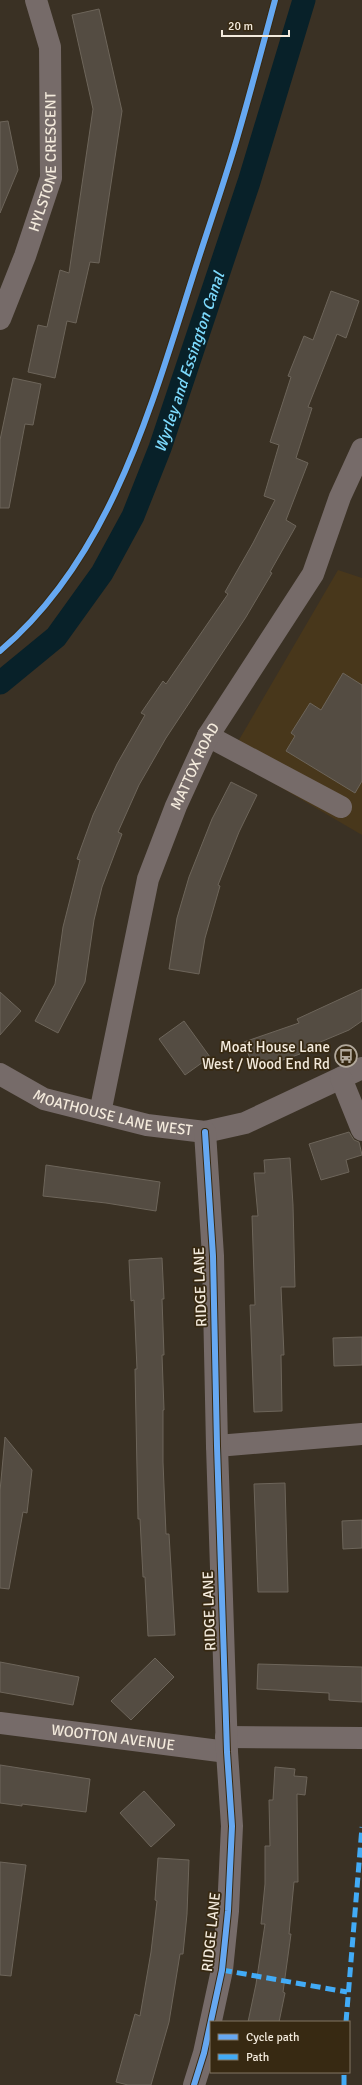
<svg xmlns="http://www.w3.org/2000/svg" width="362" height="2085" viewBox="0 0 362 2085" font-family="Signika,sans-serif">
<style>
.built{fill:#48371b}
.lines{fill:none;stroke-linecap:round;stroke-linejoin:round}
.canal{stroke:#082129;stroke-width:23}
.building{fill:#544c42;stroke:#6d655a}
.minor{stroke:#766b69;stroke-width:22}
.quiet{stroke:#42abf6;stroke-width:5;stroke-dasharray:10 5;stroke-linecap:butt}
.cycleway-casing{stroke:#372912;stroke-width:8}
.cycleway{stroke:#66a8f1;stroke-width:6}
.labels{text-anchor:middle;stroke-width:3.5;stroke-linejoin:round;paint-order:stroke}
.street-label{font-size:15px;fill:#f3eadc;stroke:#372912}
.poi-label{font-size:15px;fill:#f3eadc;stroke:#372912;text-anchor:end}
.water-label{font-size:16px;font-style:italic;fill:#7cd9fc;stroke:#372912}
</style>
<rect width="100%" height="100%" fill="#3a3124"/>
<path class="built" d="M338 570 362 578V835L229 757Z"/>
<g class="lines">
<path class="canal" id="s1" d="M0 683 56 637 102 573 133 516 160 448 249 182 304 0"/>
</g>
<path class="building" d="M99 9 122 111 99 263 90 262 76 323 67 321 55 378 28 372 38 325 47 327 60 270 69 273 93 109 72 15Z
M8 121 18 170 0 213V122Z
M331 291 359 301 346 338 337 334 308 407 312 408 296 458 308 463 286 520 296 526 270 572 272 573 246 617 166 738 139 785 118 832 122 834 102 887 94 920 85 982 58 1033 35 1021 55 984 63 927 80 860 77 859 93 815 117 764 145 715 141 713 163 681 166 684 228 594 225 592 253 543 275 500 264 496 279 445 270 442 291 377 288 376 304 336 313 340Z
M13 378 41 384 33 425 25 424 9 508H0V440Z
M343 673 362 685V781L355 793 286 751 295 736 291 733 310 703 321 710Z
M231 782 257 795 239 832 218 885 220 886 205 938 199 974 169 969 177 918 189 877 212 819Z
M362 989V1021L349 1030 299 1051 300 1054 254 1070 244 1042 299 1023 297 1019Z
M0 992 21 1011 0 1035Z
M184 1021 210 1057 185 1075 159 1039Z
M349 1132 354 1140 359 1142 362 1155 346 1160 349 1172 321 1180 309 1144Z
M290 1158 293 1205 295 1287H281L284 1355H281L282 1411 254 1412 250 1305H255L252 1216H258L254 1173H265L264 1160Z
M46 1165 160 1182 156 1211 106 1203 43 1196Z
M162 1258 164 1299H162L164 1355H162L164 1410H163V1462L166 1534H169L175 1635 148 1636 145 1577H143L140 1519H138L135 1369H137L134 1300 131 1301 129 1260Z
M362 1337V1365L334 1366 333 1338Z
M5 1437 32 1470 27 1513 23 1512 9 1589 0 1588V1491Z
M285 1483 288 1592H258L254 1484Z
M362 1520V1548L343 1549 342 1521Z
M155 1658 174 1677 131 1720 111 1701Z
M0 1662 79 1677 73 1705 0 1692Z
M258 1664 362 1667V1702L329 1700V1693L257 1689Z
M0 1765 90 1779 86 1812 22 1804V1806L0 1803Z
M275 1767 295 1769 294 1776 307 1777 305 1795 297 1794 298 1882H294L289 1934H291L283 1992 285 1993 279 2022H248L256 1984 265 1924H261L265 1884V1846H270L269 1800H273Z
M144 1791 175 1825 151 1847 120 1813Z
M158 1858 189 1860 187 1914 183 1954H180L169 2022 151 2085H128L116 2082 135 2014 140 2016 151 1952 157 1901 155 1900Z
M0 1862 26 1865 11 1976 0 1975Z"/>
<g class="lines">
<g class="minor">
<path id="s2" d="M0 319 25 256 51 178 50 47 36 0"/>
<path d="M208 736 341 807"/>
<path id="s3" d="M0 1074 44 1099 147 1125 205 1132 245 1123 362 1068"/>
<path d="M341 1078 362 1130"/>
<path id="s4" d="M100 1113 148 879 176 806 208 736 313 574 340 497 362 449"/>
<path d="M217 1446 362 1434"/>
<path id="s5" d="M0 1723 227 1752"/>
<path d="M226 1737 362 1738"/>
<path d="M194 2085 204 2053 222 1970 228 1911 232 1826 227 1752 217 1446 213 1256 205 1132"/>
</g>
<path class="quiet" d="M222 1970 347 1992
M346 2022 362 1827
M344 2085V2072"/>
<g class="cycleway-casing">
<path id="cycleway" d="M0 651C109 559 150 411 192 279 207 231 224 184 238 135 251 90 263 45 275 0
M194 2085 204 2053 222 1970 228 1911 232 1826 227 1752 217 1446 213 1256 205 1132"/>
</g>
<use href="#cycleway" class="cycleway"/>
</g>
<defs>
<g id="bus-ring" transform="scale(1.15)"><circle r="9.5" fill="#372912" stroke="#b2a99c" stroke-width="1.5"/><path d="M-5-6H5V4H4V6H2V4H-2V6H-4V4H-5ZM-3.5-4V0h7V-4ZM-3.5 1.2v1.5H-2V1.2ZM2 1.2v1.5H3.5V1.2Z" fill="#b2a99c"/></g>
</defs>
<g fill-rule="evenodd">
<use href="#bus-ring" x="346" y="1056"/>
</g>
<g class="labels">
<g class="street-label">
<text dy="5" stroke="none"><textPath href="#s2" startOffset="165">HYLSTONE CRESCENT</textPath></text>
<text dy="5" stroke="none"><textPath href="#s4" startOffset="361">MATTOX ROAD</textPath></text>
<text dy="5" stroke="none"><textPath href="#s3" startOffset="121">MOATHOUSE LANE WEST</textPath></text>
<text transform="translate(200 1287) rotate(-92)" y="5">RIDGE LANE</text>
<text transform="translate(209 1611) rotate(-92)" y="5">RIDGE LANE</text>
<text dy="5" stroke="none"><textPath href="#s5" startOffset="114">WOOTTON AVENUE</textPath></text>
<text transform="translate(211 1932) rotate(-84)" y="5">RIDGE LANE</text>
</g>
<g class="poi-label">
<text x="330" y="1052">Moat House Lane<tspan x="330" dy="17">West / Wood End Rd</tspan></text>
</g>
<g class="water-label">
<text dy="6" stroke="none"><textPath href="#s1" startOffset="380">Wyrley and Essington Canal</textPath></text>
</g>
</g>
<rect x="210" y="2021" width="140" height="52" fill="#372912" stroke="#827663"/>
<rect x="218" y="2034" width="20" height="6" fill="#66a8f1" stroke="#827663"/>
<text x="246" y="2041" font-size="12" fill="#f3eadc">Cycle path</text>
<rect x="218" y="2054" width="20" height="6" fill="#42abf6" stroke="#827663"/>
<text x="246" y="2061" font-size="12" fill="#f3eadc">Path</text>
<path d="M222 30v6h67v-6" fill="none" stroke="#f3eadc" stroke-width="2"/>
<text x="228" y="30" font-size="12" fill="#f3eadc" stroke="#372912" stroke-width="3" paint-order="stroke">20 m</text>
</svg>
